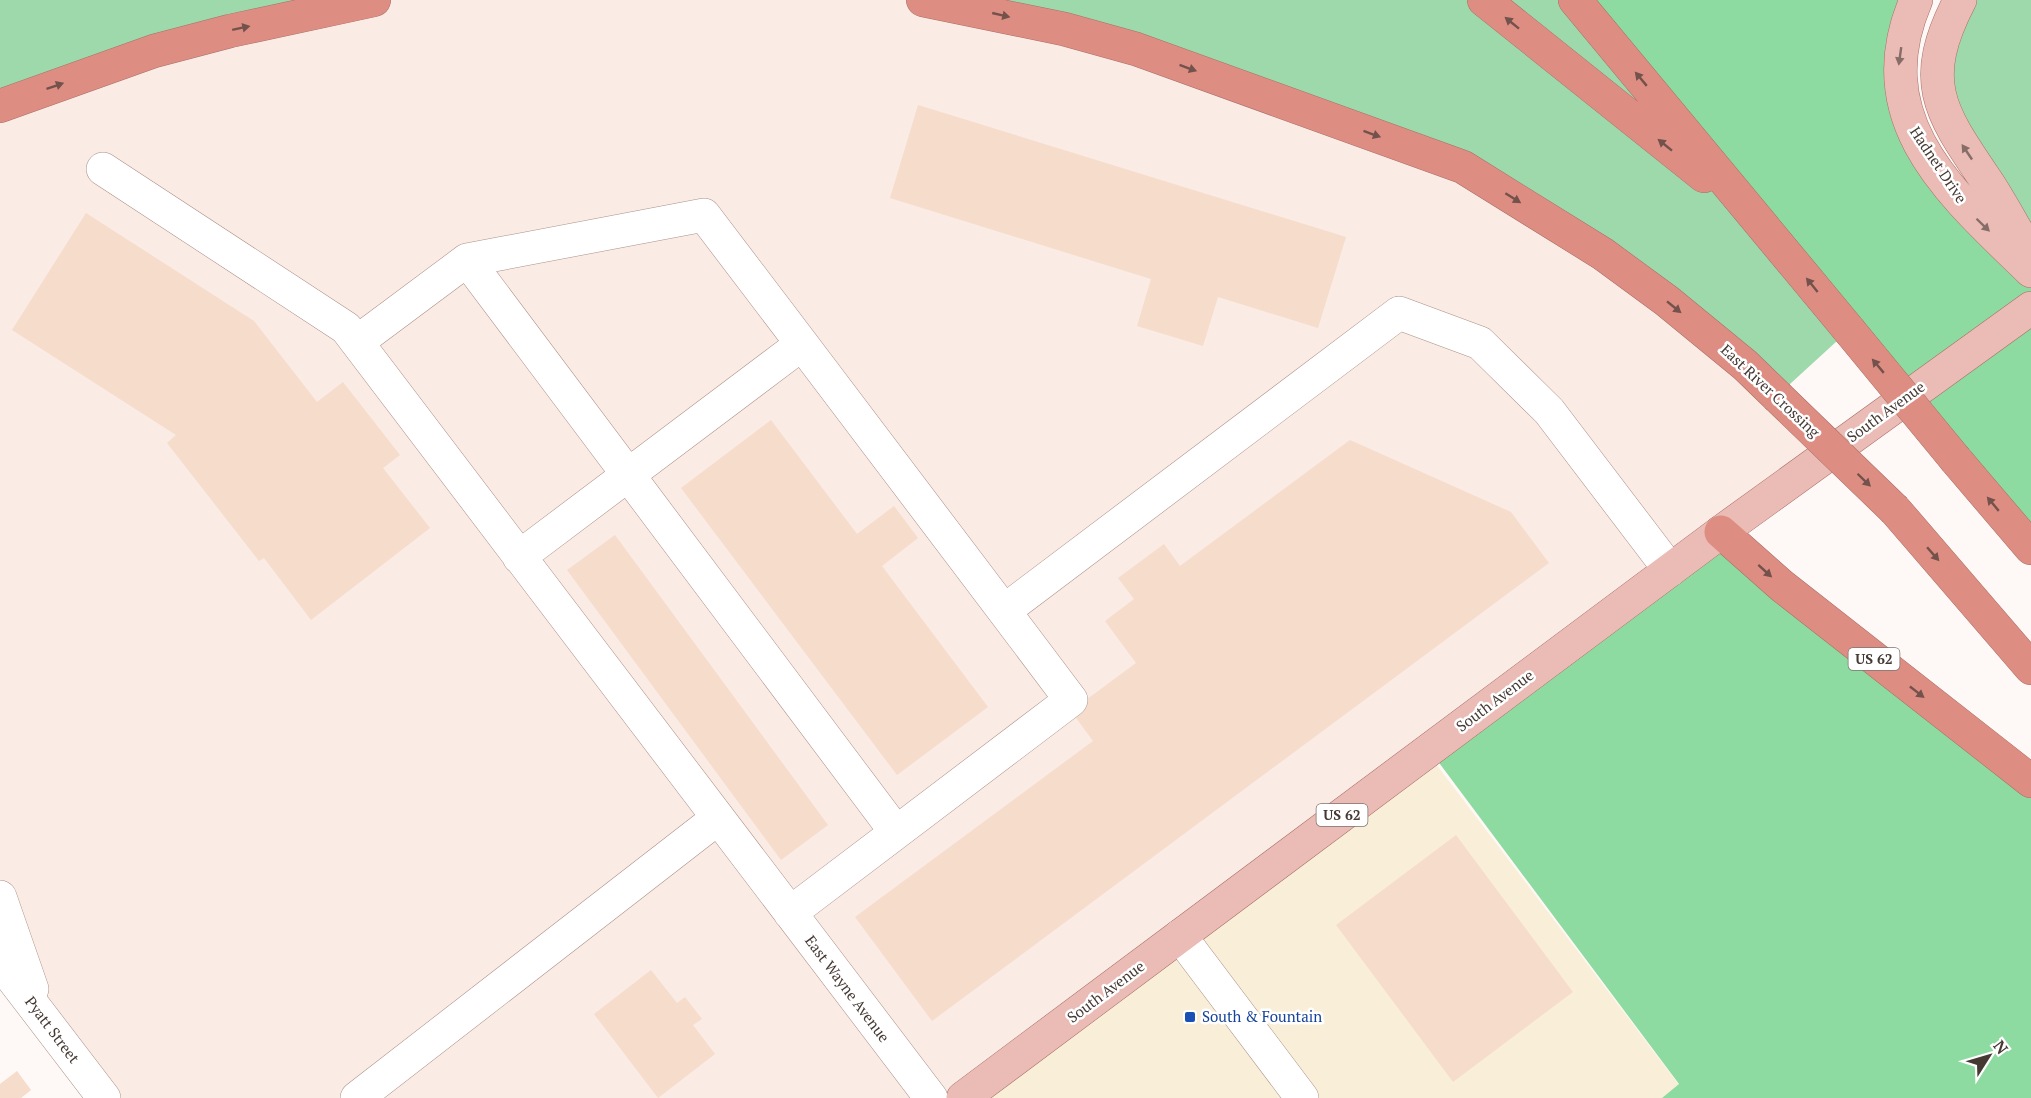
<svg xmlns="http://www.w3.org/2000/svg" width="2031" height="1098" viewBox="0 0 2031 1098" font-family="'PT Serif',serif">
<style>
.commercial{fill:#f9efd9}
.built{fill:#faebe5}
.green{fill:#9dd9ab}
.forest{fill:#8edba1}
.building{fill:#f6dccb}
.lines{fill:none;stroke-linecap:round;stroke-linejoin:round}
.minor-casing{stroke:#ac9186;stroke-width:34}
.major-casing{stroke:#a87067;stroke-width:34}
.highway-casing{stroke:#a87067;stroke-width:34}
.minor{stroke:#fff;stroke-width:33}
.major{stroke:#ebbbb5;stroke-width:33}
.highway{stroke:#de8d83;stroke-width:33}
.highway-bridge-casing{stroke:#a87067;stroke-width:34;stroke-linecap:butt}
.highway-bridge{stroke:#de8d83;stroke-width:33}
.oneway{fill:#73524c}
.oneway2{fill:#876d68}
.transit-dot{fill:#1a4fb4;stroke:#fff;stroke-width:2}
.labels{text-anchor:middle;stroke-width:5;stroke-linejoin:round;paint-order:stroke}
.shield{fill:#fff;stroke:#7d7471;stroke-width:1.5}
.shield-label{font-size:14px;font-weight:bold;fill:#453934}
.street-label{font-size:15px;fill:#453934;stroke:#fff}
.transit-label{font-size:15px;fill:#164399;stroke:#fff;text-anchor:start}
</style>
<rect width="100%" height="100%" fill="#fef8f6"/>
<path class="commercial" d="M1427 752 1679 1085 1662 1098H963Z"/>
<path class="built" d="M374 0H923L1463 167 1603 254 1834 450 963 1098H104L40 1014 0 897V106Z"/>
<path class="green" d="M0 0H374L0 106Z
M923 0H1575L1849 330 1777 396 1463 167Z
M1960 0H2031V256L1950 127 1948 24Z"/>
<path class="forest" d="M1575 0H1916L1902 99 2031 271V548Z
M1721 532 2031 781V1098H1662L1679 1084 1437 760Z"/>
<path class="building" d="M918 105 1346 237 1318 328 1218 297 1203 346 1137 326 1151 279 890 198Z
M86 213 254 321 317 402 343 382 400 455 383 468 430 528 311 620 264 558 259 561 167 443 176 435 12 330Z
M771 420 857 534 894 506 918 538 882 566 988 707 897 775 681 488Z
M1350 440 1511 512 1549 563 932 1021 855 917 1093 741 1071 711 1136 663 1105 621 1134 599 1118 578 1164 544 1180 566Z
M615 535 828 825 781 860 567 570Z
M1456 835 1573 992 1453 1082 1336 925Z
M651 970 677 1003 685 997 702 1019 693 1025 715 1054 658 1098 594 1014Z
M17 1071 31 1090 21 1098H0V1084Z"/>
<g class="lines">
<g class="minor-casing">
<path id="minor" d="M103 169 346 328 931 1098
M467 260 704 215 802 344
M357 342 467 260 896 832
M519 557 802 344 1004 611 1399 313 1480 343 1549 411 1670 570
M0 897 32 989
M790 913 1071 700 1004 611
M1180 936 1302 1098
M0 962 104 1098
M357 1098 718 818"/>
</g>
<g class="major-casing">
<path id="major" d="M1916 0C1864 121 1952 194 2031 271
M1960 0C1917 83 1940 112 1988 183 2003 206 2016 231 2030 254
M963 1098 1721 532 2031 308"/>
</g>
<g class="highway-casing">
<path id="highway" d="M923 0 1064 29 1136 49 1463 167 1603 254 1667 301 1745 365 1777 396
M1484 0 1704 176
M1575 0 1849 330
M0 106 154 51 230 31 374 0
M1956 460 2031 548
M1895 510 2031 668
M1721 532 1782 586 2031 781"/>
</g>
<use href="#minor" class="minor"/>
<use href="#major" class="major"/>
<use href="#highway" class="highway"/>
<g class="highway-bridge-casing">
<path id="highway-bridge" d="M1849 330 1956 460
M1777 396 1895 510"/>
</g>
<use href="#highway-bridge" class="highway-bridge"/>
</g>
<defs><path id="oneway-solid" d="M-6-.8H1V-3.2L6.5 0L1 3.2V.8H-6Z" transform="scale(1.5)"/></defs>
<g class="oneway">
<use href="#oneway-solid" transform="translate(1001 15) rotate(13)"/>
<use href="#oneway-solid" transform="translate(1512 23) rotate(-141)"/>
<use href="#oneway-solid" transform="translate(241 28) rotate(-12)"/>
<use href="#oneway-solid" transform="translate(1188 68) rotate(20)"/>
<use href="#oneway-solid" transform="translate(1641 79) rotate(-130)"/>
<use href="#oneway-solid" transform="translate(55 86) rotate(-19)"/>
<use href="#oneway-solid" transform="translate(1372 134) rotate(20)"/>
<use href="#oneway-solid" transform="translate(1665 145) rotate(-141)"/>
<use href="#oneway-solid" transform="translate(1513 198) rotate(32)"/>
<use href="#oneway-solid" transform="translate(1812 285) rotate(-129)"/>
<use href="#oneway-solid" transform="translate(1674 307) rotate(39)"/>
<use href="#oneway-solid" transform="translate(1878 366) rotate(-130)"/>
<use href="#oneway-solid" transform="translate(1864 480) rotate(44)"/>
<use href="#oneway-solid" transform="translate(1993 504) rotate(-130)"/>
<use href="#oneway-solid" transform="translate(1933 554) rotate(49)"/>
<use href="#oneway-solid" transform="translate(1765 571) rotate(42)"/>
<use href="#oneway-solid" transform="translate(1917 692) rotate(38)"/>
</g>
<g class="oneway2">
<use href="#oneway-solid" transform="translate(1900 56) rotate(98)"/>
<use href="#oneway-solid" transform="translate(1967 152) rotate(-124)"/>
<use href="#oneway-solid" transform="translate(1983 225) rotate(44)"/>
</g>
<rect class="transit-dot" x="1184" y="1011" width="12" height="12" rx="3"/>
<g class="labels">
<g class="shield">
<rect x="1848.5" y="648" width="51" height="22" rx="4.5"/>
<rect x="1316.5" y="804" width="51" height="22" rx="4.5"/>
</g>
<g class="shield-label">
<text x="1874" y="664">US 62</text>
<text x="1342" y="820">US 62</text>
</g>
<g class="street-label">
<text transform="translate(1938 165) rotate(56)" y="5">Hadnet Drive</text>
<text transform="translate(1770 391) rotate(43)" y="5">East River Crossing</text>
<text transform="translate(1886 412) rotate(-36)" y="5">South Avenue</text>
<text transform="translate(1495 701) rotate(-37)" y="5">South Avenue</text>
<text transform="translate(847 989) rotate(53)" y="5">East Wayne Avenue</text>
<text transform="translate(1106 992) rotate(-37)" y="5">South Avenue</text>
<text transform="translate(52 1030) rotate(53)" y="5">Pyatt Street</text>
</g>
<g class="transit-label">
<text x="1202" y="1022">South &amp; Fountain</text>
</g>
</g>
<g transform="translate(1989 1056) rotate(53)" stroke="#ffffff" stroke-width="4.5" paint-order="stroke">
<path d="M0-4.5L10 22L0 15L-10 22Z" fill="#453934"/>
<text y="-9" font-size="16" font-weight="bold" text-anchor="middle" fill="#453934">N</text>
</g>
</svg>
